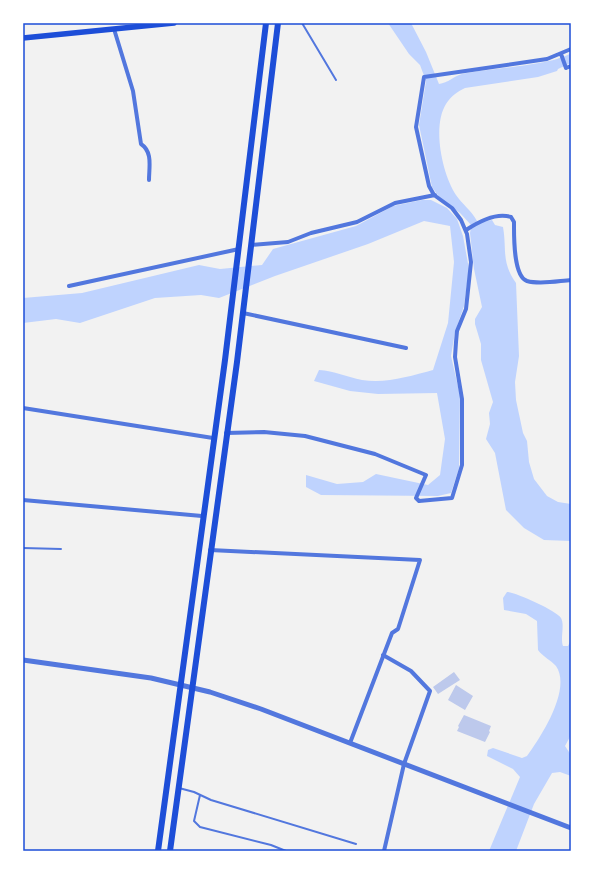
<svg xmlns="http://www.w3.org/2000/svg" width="594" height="874" viewBox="0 0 594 874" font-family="Inter,sans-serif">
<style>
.water{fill:#bfd3fe}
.building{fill:#bdc9ec}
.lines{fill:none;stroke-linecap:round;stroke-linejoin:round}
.service{stroke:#5277de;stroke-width:2}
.minor{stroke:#5277de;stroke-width:4}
.tertiary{stroke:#5277de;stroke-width:5}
.secondary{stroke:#1d4ed8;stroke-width:5.5}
.primary{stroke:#1d4ed8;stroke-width:6}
.neatline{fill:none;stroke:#1d4ed8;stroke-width:1.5}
</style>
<rect width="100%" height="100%" fill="#f2f2f2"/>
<path class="water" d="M388 23H411L426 52 439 84C448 83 454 76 462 74 489 68 551 66 571 53V63L558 69 557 71 538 77 465 88C457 92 451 96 446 104 432 126 442 174 456 195 462 204 472 211 477 221L471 225 460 213 439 197 432 187 419 125 426 81 420 65 409 54Z
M422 200H431L447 208 457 219 463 236 469 269 464 306 455 332 451 356 460 395 459 468 451 493 438 496 321 495 306 487V475L337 484 363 482 376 474 428 485 440 475 445 439 437 393 378 394 350 391 314 381 319 370C334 371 347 377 362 380 386 384 410 376 433 370L448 323 454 262 450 226 424 221 368 244 275 276 219 298 201 295 155 298 80 323 56 319 23 323V298L82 293 199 265 220 269 262 265 273 249 356 226 393 206Z
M492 220 495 225 503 227C507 250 501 262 516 283L519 356 515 382 516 400 523 433 527 441 529 462 534 479 547 496 558 502 571 504V541L544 540 524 528 506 510 495 453 486 439 490 424 489 413 493 402 481 360V344L475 324V319L482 307 474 269 470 233 471 228 482 222Z
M507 592C515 592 557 611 561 618 565 625 560 638 563 646H568L571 640V735L565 746 571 755V776L560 772 552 773 534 804 516 851H489L520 777 513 769 487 756 488 750 493 748 522 758 527 756C541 737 572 689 556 666 551 660 543 657 538 650L537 621 526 614 504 610 503 598Z"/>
<path class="building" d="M454 672 460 680 438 694 433 687Z
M456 685 473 696 465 710 448 700Z
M464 715 491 726 489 731 490 732 485 742 457 731 459 727 458 726Z"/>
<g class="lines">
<path class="service" d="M302 23 336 80
M23 548 61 549
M179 788 194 792 211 800 356 844
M200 795 194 821 200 827 271 845 286 851"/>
<path class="minor" d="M114 29 133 91 141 144C153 152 149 167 149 180
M561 54 566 68 571 66
M466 230C478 222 496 212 511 217L514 222C514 235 513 276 527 281 540 285 558 281 571 280
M251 245 288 242 311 233 357 222 395 203 435 195
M69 286 239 249
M243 313 406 348
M23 408 213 438
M226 433 264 432 305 436 375 454 426 475 416 498 419 501 452 498 462 465V399L455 357 456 342 457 331 466 309 471 262 467 234 461 220 452 208 434 195 429 186 416 127 424 77 547 59 571 49
M23 500 202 516
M210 550 420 560 398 629 392 633 350 743
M383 655 411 671 430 691 404 764 384 851"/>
<path class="tertiary" d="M23 660 151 678 210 692 261 709 571 828"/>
<path class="secondary" d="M23 38 174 23"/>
<path class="primary" d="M158 851 225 360 266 23
M170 851 237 362 278 23"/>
</g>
<rect width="594" height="874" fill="none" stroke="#ffffff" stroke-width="48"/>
<rect x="24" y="24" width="546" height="826" class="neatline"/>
</svg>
